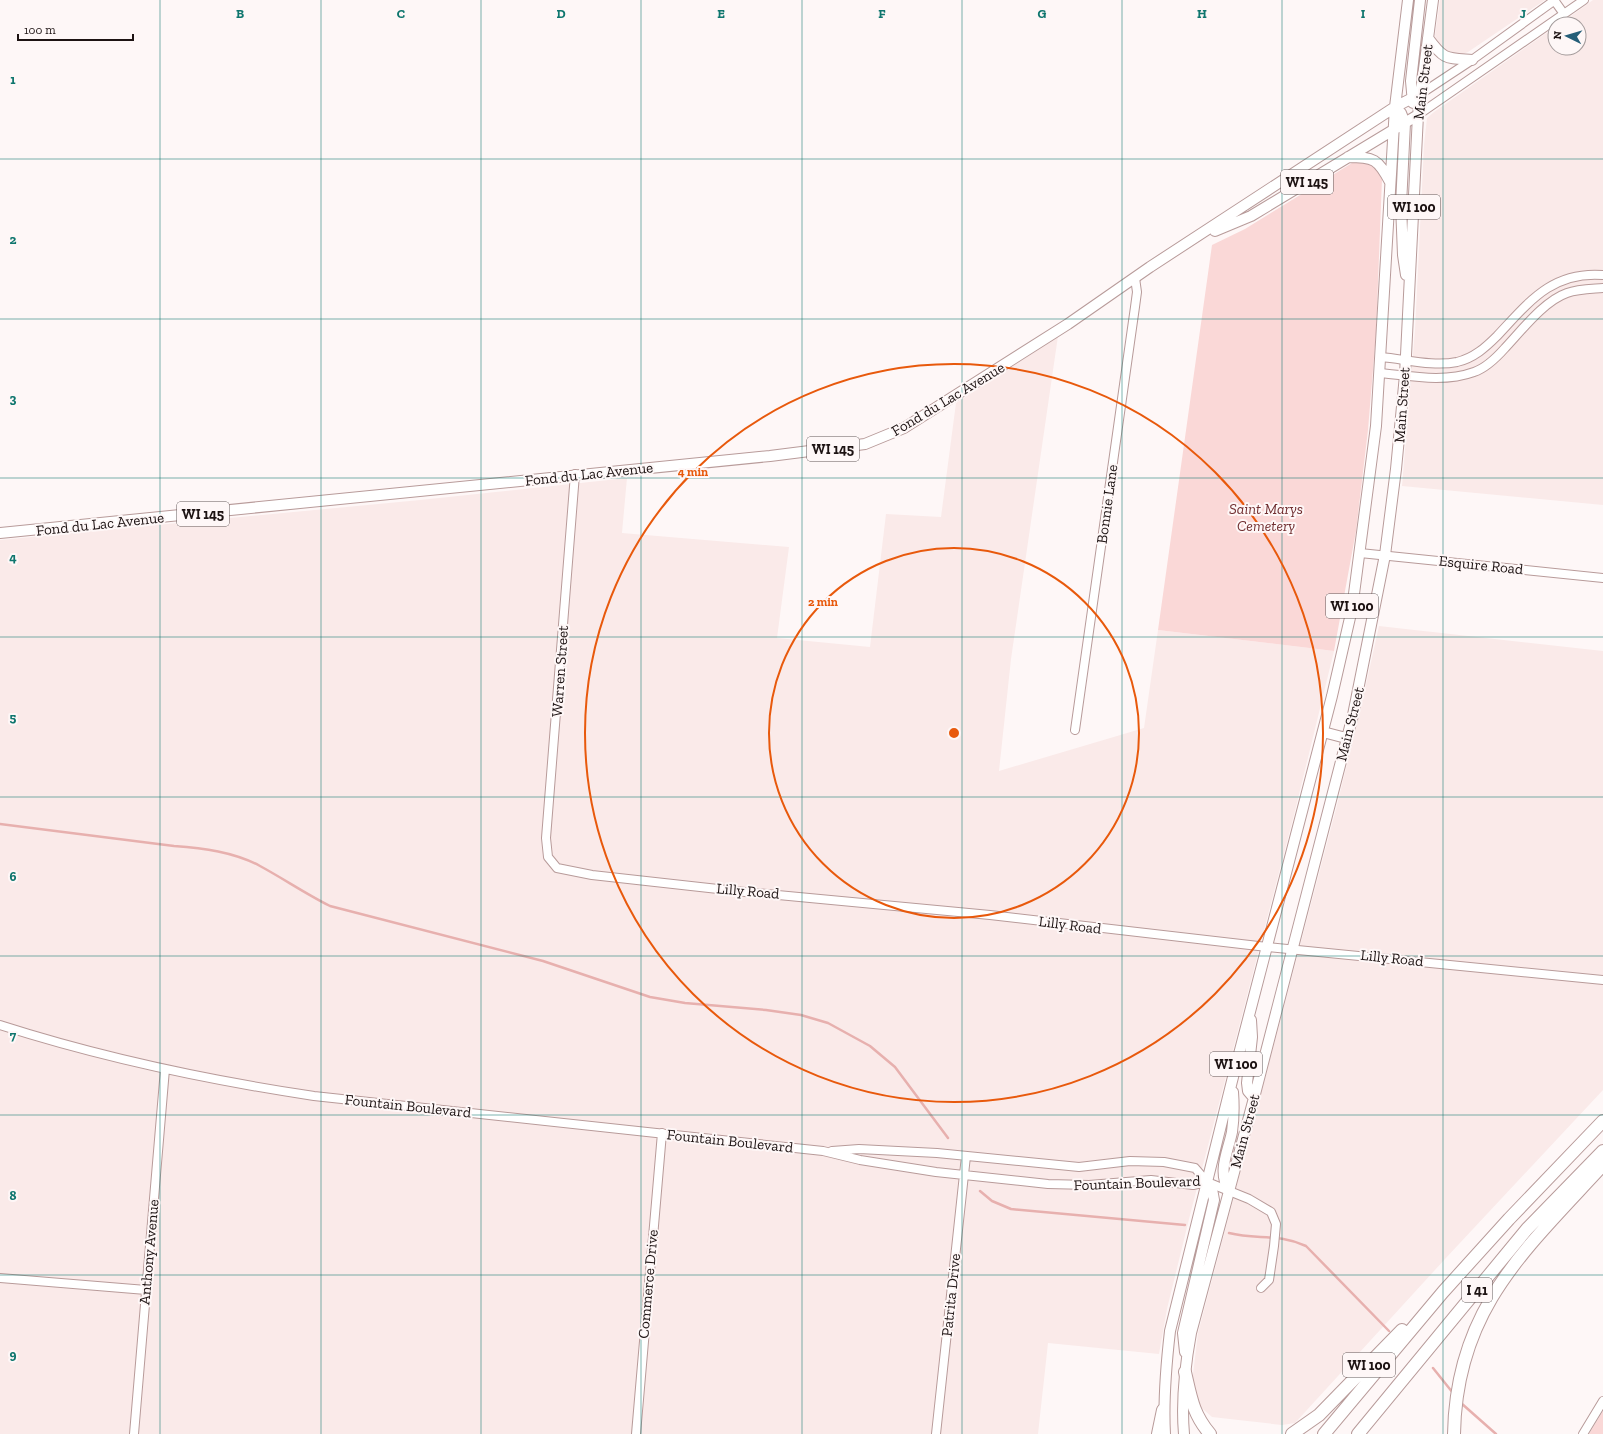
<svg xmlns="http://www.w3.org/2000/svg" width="1603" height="1434" viewBox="0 0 1603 1434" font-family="'Zilla Slab',serif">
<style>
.built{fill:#faeae9}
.green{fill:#fad8d7}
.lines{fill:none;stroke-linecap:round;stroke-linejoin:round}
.stream{stroke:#e7b0ae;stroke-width:2.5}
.minor-casing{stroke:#b89b9a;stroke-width:10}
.major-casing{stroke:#b89b9a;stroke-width:12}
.highway-casing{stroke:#b89b9a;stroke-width:14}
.minor{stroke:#fff;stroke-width:8}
.major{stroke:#fff;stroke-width:10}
.highway{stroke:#fff;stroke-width:12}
.grid{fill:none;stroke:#0f766e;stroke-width:1;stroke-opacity:0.55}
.ring{fill:none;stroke:#e8590c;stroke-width:2}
.labels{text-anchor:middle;stroke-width:4;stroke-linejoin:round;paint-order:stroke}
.shield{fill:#fef7f7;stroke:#605757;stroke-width:1}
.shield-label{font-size:14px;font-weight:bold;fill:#1d1313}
.street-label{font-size:15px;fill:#1d1313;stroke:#fef7f7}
.park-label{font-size:15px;font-style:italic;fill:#712e30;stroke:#fef7f7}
.grid-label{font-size:13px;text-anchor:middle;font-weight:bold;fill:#0f766e;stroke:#fef7f7;stroke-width:4;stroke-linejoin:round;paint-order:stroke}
.centre{fill:#e8590c;stroke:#fef7f7;stroke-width:2}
.ring-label{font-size:12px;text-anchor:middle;font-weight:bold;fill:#e8590c;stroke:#fef7f7;stroke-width:4;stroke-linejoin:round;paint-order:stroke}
</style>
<rect width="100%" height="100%" fill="#fef7f7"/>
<path class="built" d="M1440 0H1545L1468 52 1461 55 1448 54 1436 42 1435 35Z
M1593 0H1603V505L1402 486 1415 330 1424 145 1427 118 1434 112 1555 27V48H1579V24H1560Z
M1058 336 1011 659 999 771 1144 728 1158 630 1334 651 1294 815 1190 1215 1167 1309 1159 1354 1048 1343 1038 1434H0V540L420 500 627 478 622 533 789 547 777 638 870 647 886 514 941 517 956 403Z
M1379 626 1603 651V1090L1445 1259 1295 1423 1282 1425 1212 1417 1196 1403 1192 1382 1198 1333 1336 809 1361 707Z"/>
<path class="green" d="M1359 161H1367L1380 171 1382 179 1376 333 1368 430 1356 531 1334 651 1158 630 1212 245 1245 229 1352 163Z
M1603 1411V1434H1589Z"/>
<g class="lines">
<path class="stream" d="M0 824 174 846C203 848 234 852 260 866 284 879 306 894 330 906L543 961 650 997 685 1003 766 1010 801 1015 828 1023 870 1046 895 1067 948 1138
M980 1191 992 1201 1011 1209 1185 1225
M1229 1233C1257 1240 1277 1233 1306 1246L1389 1331
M1433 1368 1453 1393
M1461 1403 1496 1434"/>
<g class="minor-casing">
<path id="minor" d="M1554 0 1564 14
M1422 93 1472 60 1555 0
M1418 115 1584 0
M1381 357C1405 359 1433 367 1457 362 1474 358 1486 347 1497 336 1529 302 1552 271 1603 275
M1380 373C1411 376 1444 383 1474 372 1486 368 1497 357 1505 348 1522 330 1544 301 1567 293 1578 289 1591 289 1603 288
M575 474 546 838 548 857 557 868 592 875 745 892 990 915 1267 947 1603 980
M1360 553 1603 578
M1075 730 1135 307 1137 292 1135 278
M0 1025C103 1058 208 1080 314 1096L823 1151 860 1160 936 1172 1048 1184 1089 1185 1151 1180 1193 1185 1207 1182
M832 1151 859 1149 937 1153 1079 1167 1130 1161 1164 1162 1195 1168 1207 1182 1249 1199 1271 1212 1276 1224 1274 1246 1269 1280 1261 1288
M0 1278 146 1290
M134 1434 165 1069
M636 1434 662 1133
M936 1434 966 1156
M1583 1434 1603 1401"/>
</g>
<g class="major-casing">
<path id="major" d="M1428 38C1444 60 1446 58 1472 60
M1413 103 1411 81 1420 0
M1395 107 1401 113 1405 123 1401 205 1403 255 1406 275
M1348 157C1374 157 1378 159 1390 182
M1215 231 1251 216 1418 115
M0 533 770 456 865 444 904 428 1068 324 1150 267 1395 107 1422 93
M1323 732 1346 738
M1251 1020 1252 1037 1247 1083 1248 1091 1254 1098
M1229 1191C1217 1171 1228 1152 1232 1132 1234 1118 1234 1105 1233 1092
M1185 1352 1183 1333 1214 1200 1212 1189 1207 1182
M1165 1434C1163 1399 1166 1366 1170 1331L1232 1081 1332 696 1352 609 1376 426 1395 107 1408 0
M1184 1434C1181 1400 1185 1366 1191 1333L1254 1098 1353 715 1385 555 1396 469 1405 375 1418 115 1433 0"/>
</g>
<g class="highway-casing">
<path id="highway" d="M1185 1372C1191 1398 1193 1414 1210 1434
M1158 1434 1163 1410
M1292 1434 1319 1415 1402 1330
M1324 1434 1443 1292 1509 1219 1603 1121
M1358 1434 1527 1229 1603 1151
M1454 1434C1456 1309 1525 1250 1603 1165"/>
</g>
<use href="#minor" class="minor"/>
<use href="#major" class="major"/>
<use href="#highway" class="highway"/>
</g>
<path class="grid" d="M160 0V1434M321 0V1434M481 0V1434M641 0V1434M802 0V1434M962 0V1434M1122 0V1434M1282 0V1434M1443 0V1434M0 159H1603M0 319H1603M0 478H1603M0 637H1603M0 797H1603M0 956H1603M0 1115H1603M0 1275H1603"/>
<g class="ring">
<circle cx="954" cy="733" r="185"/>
<circle cx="954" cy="733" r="369"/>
</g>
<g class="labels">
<g class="shield">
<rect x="1281" y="170" width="52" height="24" rx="3"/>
<rect x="1388" y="195" width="52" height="24" rx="3"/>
<rect x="807" y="437" width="52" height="24" rx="3"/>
<rect x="177" y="502" width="52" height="24" rx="3"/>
<rect x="1326" y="594" width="52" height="24" rx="3"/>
<rect x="1210" y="1052" width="52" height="24" rx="3"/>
<rect x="1462" y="1278" width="30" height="24" rx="3"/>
<rect x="1343" y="1353" width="52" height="24" rx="3"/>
</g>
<g class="shield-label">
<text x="1307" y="187">WI 145</text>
<text x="1414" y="212">WI 100</text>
<text x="833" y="454">WI 145</text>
<text x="203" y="519">WI 145</text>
<text x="1352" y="611">WI 100</text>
<text x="1236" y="1069">WI 100</text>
<text x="1477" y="1295">I 41</text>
<text x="1369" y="1370">WI 100</text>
</g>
<g class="street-label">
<text transform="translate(1423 82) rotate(-83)" y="5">Main Street</text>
<text transform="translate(948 399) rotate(-31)" y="5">Fond du Lac Avenue</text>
<text transform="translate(1402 405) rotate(-86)" y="5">Main Street</text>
<text transform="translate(589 474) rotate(-6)" y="5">Fond du Lac Avenue</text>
<text transform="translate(1107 504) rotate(-82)" y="5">Bonnie Lane</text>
<text transform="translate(100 524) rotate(-6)" y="5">Fond du Lac Avenue</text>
<text transform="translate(1481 565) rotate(6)" y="5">Esquire Road</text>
<text transform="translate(560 671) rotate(-86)" y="5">Warren Street</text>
<text transform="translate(1350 724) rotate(-76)" y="5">Main Street</text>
<text transform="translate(748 891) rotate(5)" y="5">Lilly Road</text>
<text transform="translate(1070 925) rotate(7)" y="5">Lilly Road</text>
<text transform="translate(1392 958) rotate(6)" y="5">Lilly Road</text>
<text transform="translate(408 1106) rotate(6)" y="5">Fountain Boulevard</text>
<text transform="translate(1245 1131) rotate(-75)" y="5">Main Street</text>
<text transform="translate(730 1141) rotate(6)" y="5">Fountain Boulevard</text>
<text transform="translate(1137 1183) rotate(-2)" y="5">Fountain Boulevard</text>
<text transform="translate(149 1252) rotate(-85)" y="5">Anthony Avenue</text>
<text transform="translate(648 1284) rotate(-85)" y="5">Commerce Drive</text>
<text transform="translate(951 1295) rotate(-84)" y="5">Patrita Drive</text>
</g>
<g class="park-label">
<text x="1266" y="514">Saint Marys<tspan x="1266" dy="17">Cemetery</tspan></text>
</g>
</g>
<g class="grid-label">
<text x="240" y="18">B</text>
<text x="401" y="18">C</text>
<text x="561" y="18">D</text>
<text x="721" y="18">E</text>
<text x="882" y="18">F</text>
<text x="1042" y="18">G</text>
<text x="1202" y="18">H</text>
<text x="1363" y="18">I</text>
<text x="1523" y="18">J</text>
<text x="13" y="84">1</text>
<text x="13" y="244">2</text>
<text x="13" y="403">3</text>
<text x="13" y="562">4</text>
<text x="13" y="722">5</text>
<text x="13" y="881">6</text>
<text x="13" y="1040">7</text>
<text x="13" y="1200">8</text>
<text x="13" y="1359">9</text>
</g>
<circle cx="954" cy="733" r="6" class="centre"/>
<g class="ring-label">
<text x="693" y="476">4 min</text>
<text x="823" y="606">2 min</text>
</g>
<g transform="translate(1567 36) rotate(275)"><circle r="19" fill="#fef7f7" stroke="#a49c9c"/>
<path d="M0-3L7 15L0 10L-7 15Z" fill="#255e78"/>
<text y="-6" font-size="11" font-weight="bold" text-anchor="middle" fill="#1d1313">N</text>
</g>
<path d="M18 34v6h115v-6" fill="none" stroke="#1d1313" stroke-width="2"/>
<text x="24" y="34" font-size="12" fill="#1d1313" stroke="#fef7f7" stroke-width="3" paint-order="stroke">100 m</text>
</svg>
